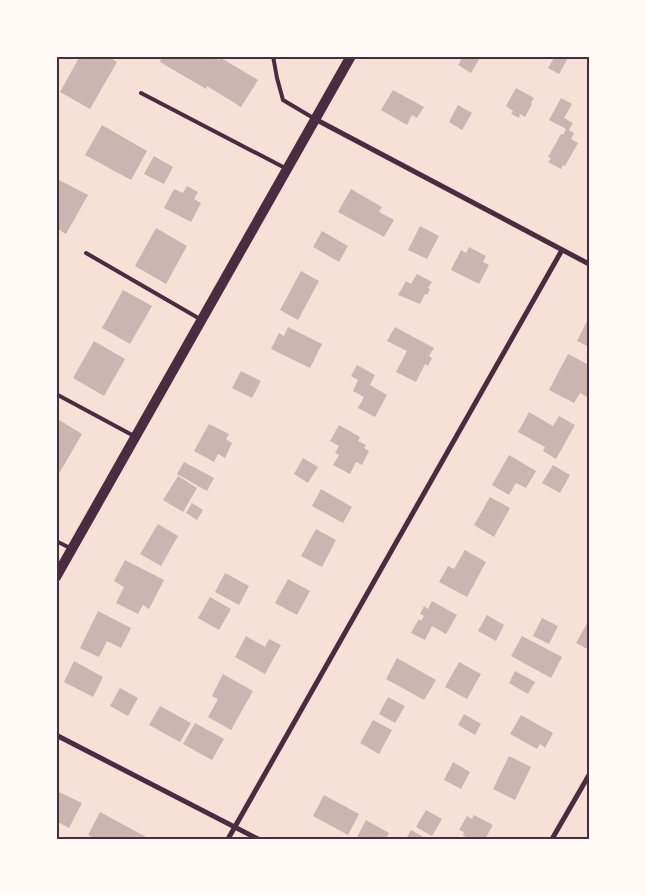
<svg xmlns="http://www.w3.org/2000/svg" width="645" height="895" viewBox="0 0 645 895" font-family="'Asap Condensed',sans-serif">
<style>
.building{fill:#ccb4b1}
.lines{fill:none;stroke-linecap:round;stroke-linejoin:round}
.service{stroke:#4a2c40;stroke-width:4}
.minor{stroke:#4a2c40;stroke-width:5}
.secondary{stroke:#4a2c40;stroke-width:10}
.neatline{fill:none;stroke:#4a2c40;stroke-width:2}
</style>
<rect width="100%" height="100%" fill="#f7e1d7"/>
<path class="building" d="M80 56H107L117 62 90 109 60 92Z
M156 56H212L219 60 221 58 258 80 241 107 207 86 206 89 160 62 161 59Z
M463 56H481L471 73 458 65Z
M555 56H564L568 58 559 74 548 68Z
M516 88 534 98 531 103 532 104 525 117 520 114 519 118 511 114 513 111 506 106Z
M393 90 424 107 417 118 412 115 407 125 381 110Z
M561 98 572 104 564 118 573 123 569 130 574 133 571 139 578 143 565 166 563 165 561 169 548 162 551 158 548 157 561 134 563 135 566 129 549 120Z
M458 105 472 113 462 130 449 122Z
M102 125 147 151 131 180 85 155Z
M154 156 173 167 164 184 144 174Z
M59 180 88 195 66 234 56 228V185Z
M187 186 198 192 194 199 201 203 191 222 164 208 174 189 183 193Z
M351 189 382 207 379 212 394 220 384 237 338 212Z
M420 226 439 236 427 259 408 250Z
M156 228 187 246 166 284 135 266Z
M322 231 348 246 339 262 313 247Z
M469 247 486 256 483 262 489 265 479 284 451 270 461 250 466 253Z
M301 271 319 281 298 320 280 310Z
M417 274 432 282 428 288 430 289 427 295 425 294 420 304 398 295 406 281 411 284Z
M123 290 152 306 130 344 102 328Z
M589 317V347L577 341Z
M288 327 322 344 310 368 271 349 279 333 284 336Z
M395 327 434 348 429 356 432 358 428 366 425 364 416 382 396 372 407 351 387 341Z
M94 341 125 359 104 396 73 378Z
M568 354 589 365V398L580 393 574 403 549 390Z
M357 365 375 375 370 385 387 395 375 417 358 408 364 397 353 391 358 380 351 376Z
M241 371 261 381 252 398 232 388Z
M529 412 553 426 559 416 575 425 556 459 543 451 545 447 518 432Z
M56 418 82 434 60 472 56 470Z
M209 424 229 434 226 439 232 443 225 458 218 454 214 462 194 451Z
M339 425 360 437 358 441 366 445 364 448 369 451 362 465 356 462 350 474 333 465 339 455 335 453 339 446 330 441Z
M509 455 536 471 526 488 516 483 509 495 492 485Z
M303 458 318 467 308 483 294 474Z
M184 462 214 478 207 491 177 474Z
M553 465 570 475 560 493 542 483Z
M178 476 197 488 183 512 163 500Z
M321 489 352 507 343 523 312 506Z
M490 497 510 508 494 537 474 525Z
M192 503 203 510 197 520 186 513Z
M158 524 178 536 161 566 140 554Z
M316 529 336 540 322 567 301 556Z
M465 550 486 562 467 597 439 582 448 566 454 569Z
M125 560 164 580 149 609 143 605 138 614 116 603 124 587 114 581Z
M225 573 249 586 239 605 215 592Z
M288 579 310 591 297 615 275 603Z
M210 597 231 609 219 630 198 618Z
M432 601 457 615 446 634 432 626 425 640 411 633 419 619 421 621 424 616 420 614 424 606 428 609Z
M98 611 131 628 121 648 107 641 99 657 80 648Z
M487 615 504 625 496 641 478 631Z
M542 618 558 626 549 644 533 636Z
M589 620V650L576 643Z
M246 636 265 647 269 639 281 645 265 674 235 657Z
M522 636 562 657 551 678 511 656Z
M397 658 436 680 424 700 386 679Z
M74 661 103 677 93 697 64 682Z
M459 662 481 674 467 699 445 687Z
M515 671 535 682 528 694 509 683Z
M223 674 253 691 231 730 208 717 218 699 212 696Z
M120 688 138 698 128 716 110 706Z
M388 697 405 706 395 723 379 714Z
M160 706 191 723 180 742 149 725Z
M464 714 481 724 475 735 458 725Z
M521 715 553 733 545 748 540 744 537 749 510 734Z
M373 720 392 730 379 754 360 743Z
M195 723 224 739 212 760 183 744Z
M509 756 531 767 515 800 493 789Z
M453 762 470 772 461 789 444 780Z
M59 792 82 803 69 828 56 821V794L58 795Z
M324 795 359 814 348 835 313 816Z
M426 810 442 819 432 836 416 827Z
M100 812 150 839H95L88 835Z
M474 815 493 825 485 839H469L463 835 464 832 459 830 467 816 472 819Z
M366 820 389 833 386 839H356Z
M411 830 427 839H406Z"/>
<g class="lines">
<path class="service" d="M273 56 277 78 283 100 315 119
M141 93 285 168
M86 253 200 319
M56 394 134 436
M56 541 70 548"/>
<path class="minor" d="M315 119 589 264
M56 735 258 839
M228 839 562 250
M552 839 589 775"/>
<path class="secondary" d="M56 577 351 56"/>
</g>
<rect width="645" height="895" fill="none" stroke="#fffaf5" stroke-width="115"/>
<rect x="58" y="58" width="530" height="780" class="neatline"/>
</svg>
